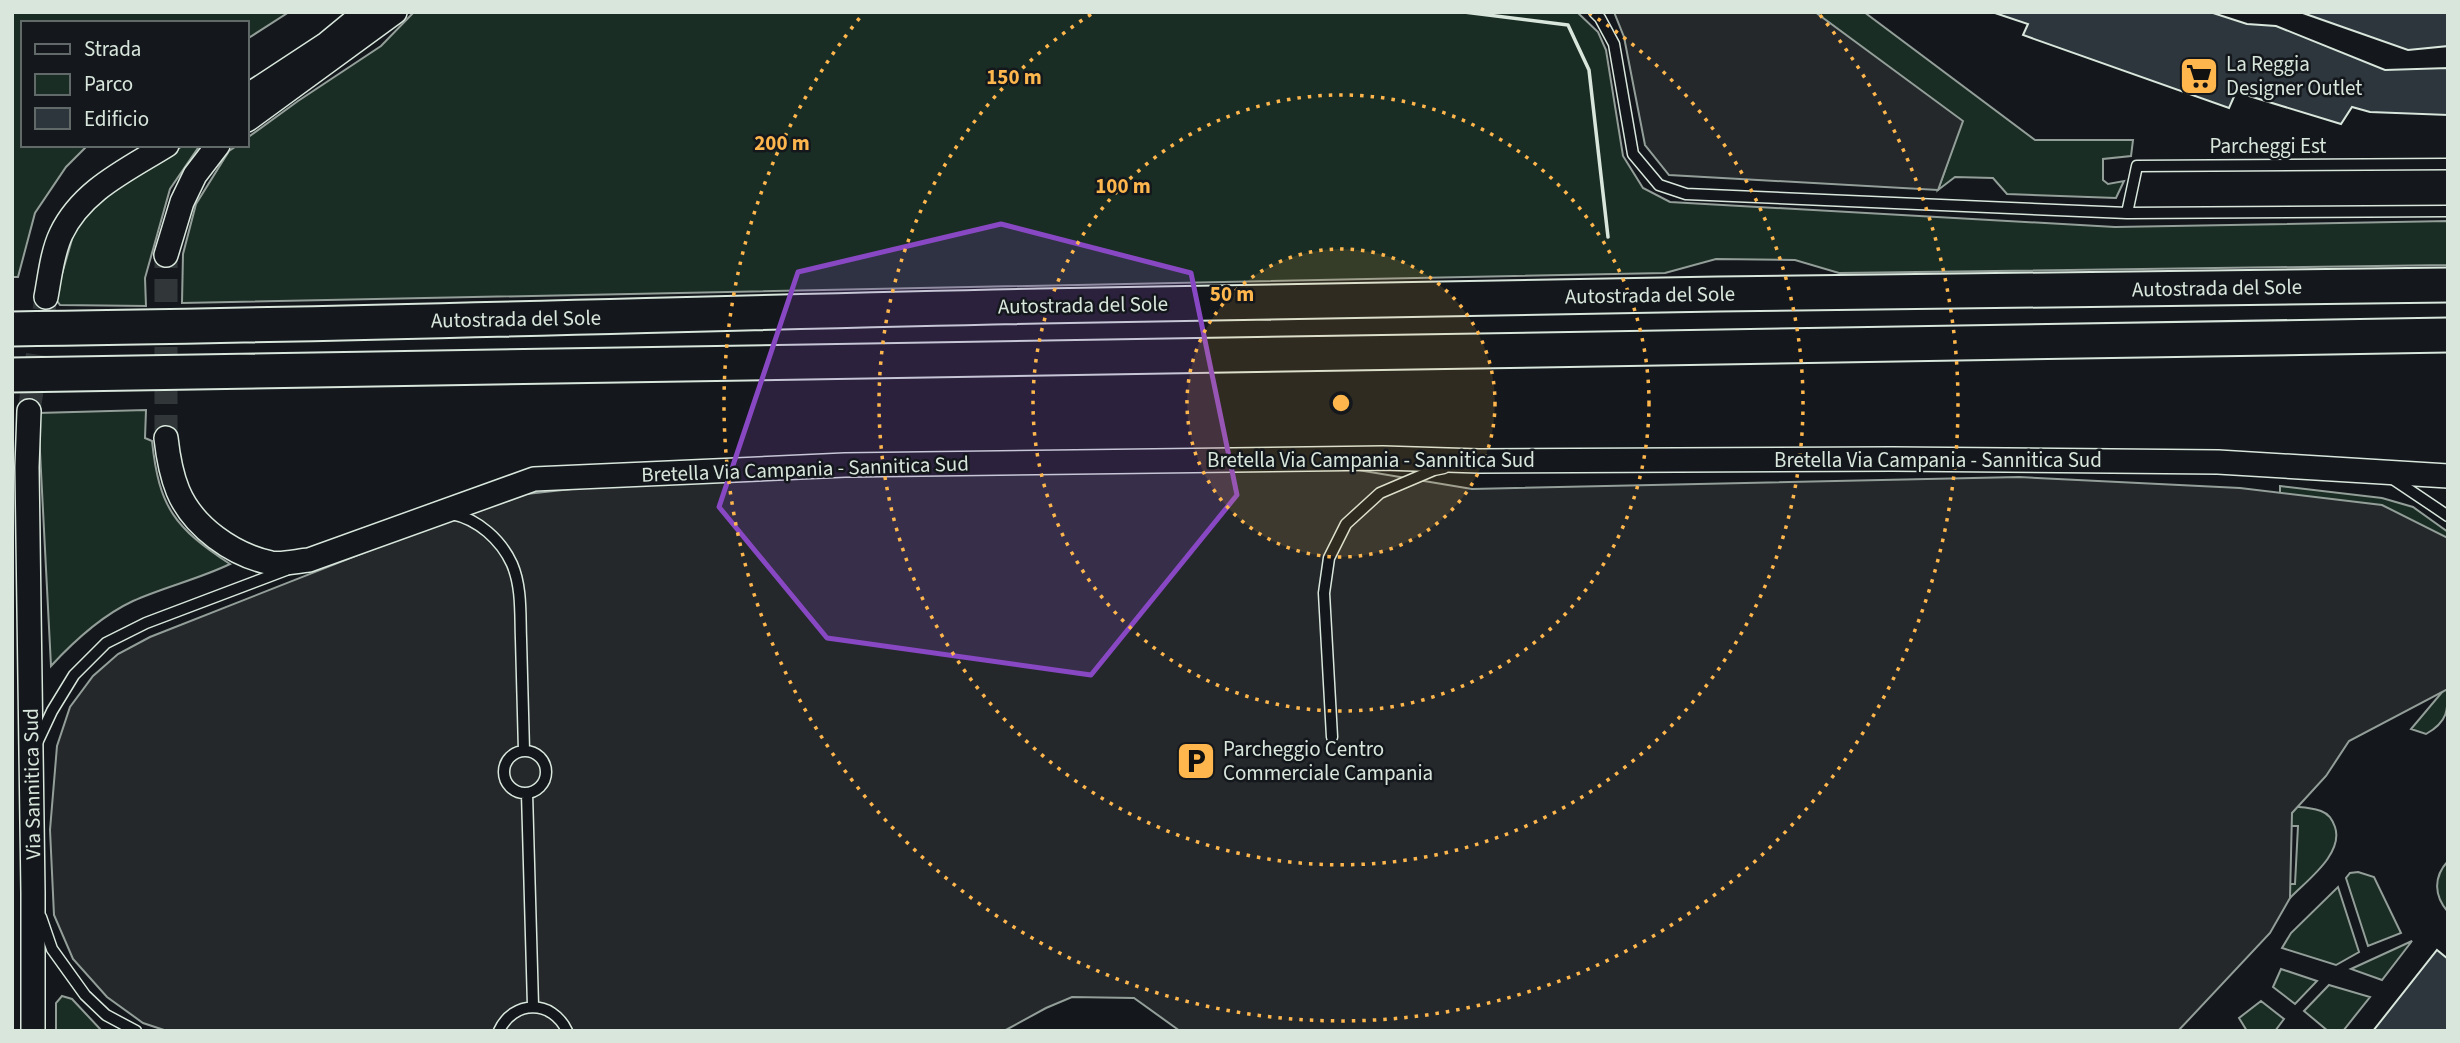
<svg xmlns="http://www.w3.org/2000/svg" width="2460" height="1043" viewBox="0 0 2460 1043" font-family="'Source Sans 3',sans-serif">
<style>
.green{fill:#1a2d24;stroke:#939e99;stroke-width:2}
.parking{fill:#24282b;stroke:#939e99;stroke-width:2}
.building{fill:#2c363c;stroke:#d8e6dc;stroke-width:2}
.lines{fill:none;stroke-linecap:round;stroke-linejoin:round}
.tertiary-tunnel{stroke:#313739;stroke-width:23;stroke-dasharray:23 11;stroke-linecap:butt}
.service-casing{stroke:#d8e6dc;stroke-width:13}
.tertiary-casing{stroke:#d8e6dc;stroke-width:26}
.motorway-casing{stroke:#d8e6dc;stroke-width:37}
.service{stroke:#14181c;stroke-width:10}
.tertiary{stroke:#14181c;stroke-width:23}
.motorway{stroke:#14181c;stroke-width:33}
.wall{stroke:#d8e6dc;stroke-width:3.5}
.marked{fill:#8948c3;fill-opacity:0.2;stroke:#8948c3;stroke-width:5;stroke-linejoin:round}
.ring{fill:none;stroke:#ffb74d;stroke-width:3.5;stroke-dasharray:3.5 7}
.labels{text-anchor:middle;stroke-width:5;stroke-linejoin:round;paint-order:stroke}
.poi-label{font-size:21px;fill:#d8e6dc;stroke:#14181c;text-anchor:start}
.street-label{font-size:21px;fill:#d8e6dc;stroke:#14181c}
.centre{fill:#ffb74d;stroke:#14181c;stroke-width:3.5}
.ring-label{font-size:21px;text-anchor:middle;font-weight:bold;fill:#ffb74d;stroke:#14181c;stroke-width:5;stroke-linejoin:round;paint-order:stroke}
</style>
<rect width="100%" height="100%" fill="#14181c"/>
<path class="green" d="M12 12H289L247 39V23H23V145H88L66 167 35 213 18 277H12Z
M414 12H1577L1598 32 1606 50 1623 156 1643 188 1670 202 2115 227 2448 221V265L1839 273 1795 260 1716 259 1665 273 182 303 183 254 196 204 229 151 238 145H247V138L298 101 381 46Z
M1814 12H1864L2035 140H2133L2131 156 2103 159V180L2108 184 2124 181 2116 198 2007 194 1993 178 1955 177 1938 190 1962 121Z
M184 145H200L170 189 145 278 146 306 60 305 55 298 77 222 98 200Z
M146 410 145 438 152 441C159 508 175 528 230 564 199 579 164 587 133 601 101 616 74 641 51 666L38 413Z
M2280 486 2382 498 2413 507 2448 532V551L2280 502Z
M2448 685C2448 709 2449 721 2426 734L2411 729Z
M2266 807C2284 807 2303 805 2321 811 2329 814 2332 819 2335 827 2344 854 2306 881 2290 898H2284L2281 884H2295L2298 826H2279Z
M2448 861V912C2434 896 2433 877 2448 861Z
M2358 872 2374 877 2401 933 2368 946 2346 878 2350 873Z
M2338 887 2359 952 2336 965 2282 948 2291 933Z
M2412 941 2382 980 2351 969Z
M2281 969 2317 981 2295 1004 2273 987Z
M2329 985 2370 997 2343 1031H2328L2304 1011Z
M62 996 72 999 102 1031H56V1003Z
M2261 1001 2284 1019 2275 1031H2247L2239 1018Z"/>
<path class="parking" d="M1614 12H1815L1963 121 1938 190 1669 175 1645 145 1624 37Z
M1334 466 1472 489 2019 477 2240 488 2382 505 2448 538V689L2349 741 2326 776 2292 813 2290 898 2270 933 2178 1031H1180L1134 998 1072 997 1046 1008 1004 1031H167L143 1023 107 997 73 959 54 915 50 830 57 746 70 707 93 676 118 654 150 637 508 496 645 481Z"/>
<path class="building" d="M1992 12H2210L2247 24 2276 26 2385 70 2448 68V115L2370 112 2352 107 2341 124 2236 92 2229 108 2023 35 2028 24Z
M2300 12H2448V46L2408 50Z
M2437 950 2448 959V1031H2373Z"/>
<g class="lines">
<path class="tertiary-tunnel" d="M29 411 46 297
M166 438V255"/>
<g class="service-casing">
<path id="service" d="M1594 12 1600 18 1614 44 1633 154 1659 185 1686 194 2127 213 2448 211
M2127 213 2137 166 2448 164
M2393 479 2448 516
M452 514C478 519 501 540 512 564 522 587 520 615 521 639 522 676 523 714 524 751
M1332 737 1324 593 1329 558 1346 524 1380 493 1434 470 1444 468
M37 743 52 711 74 675 106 643 146 623 286 570
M504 772a21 21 0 1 1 42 0a21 21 0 1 1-42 0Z
M527 793 533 1006
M41 917 52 949 85 995 106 1015 136 1031
M499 1031C513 1000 552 999 567 1031"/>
</g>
<g class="tertiary-casing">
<path id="tertiary" d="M247 96 325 45 365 12
M247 120 395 12
M166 255 182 202 195 175 218 145
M46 297C50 276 52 253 61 234 82 190 127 170 167 145
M29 411 27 467 33 893V1031
M166 438C168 456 171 474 178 491 193 527 233 555 271 563 282 565 297 561 309 560L534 479 845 465 1383 458 1479 461 1892 459 2218 462 2448 476"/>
</g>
<g class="motorway-casing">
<path id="motorway" d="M12 329C355 325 698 313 1040 306 1509 296 1979 290 2448 285
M12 375 2448 335"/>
</g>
<use href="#service" class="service"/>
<use href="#tertiary" class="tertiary"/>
<use href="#motorway" class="motorway"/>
<path class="wall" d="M1464 12 1568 25 1589 70 1608 237"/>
</g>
<path class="marked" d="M1001 224 1191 273 1237 495 1091 675 827 638 719 507 798 272Z"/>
<circle cx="1341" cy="403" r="154" fill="#ffb74d" fill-opacity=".12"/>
<g class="ring">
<circle cx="1341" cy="403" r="154"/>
<circle cx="1341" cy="403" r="308"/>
<path d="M1589 13A462 462 0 1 1 1093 13"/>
<path d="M1820 15A617 617 0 1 1 862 15"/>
</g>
<defs>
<g id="supermarket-square" transform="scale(2.0125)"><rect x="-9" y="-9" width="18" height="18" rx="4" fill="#ffb74d" stroke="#14181c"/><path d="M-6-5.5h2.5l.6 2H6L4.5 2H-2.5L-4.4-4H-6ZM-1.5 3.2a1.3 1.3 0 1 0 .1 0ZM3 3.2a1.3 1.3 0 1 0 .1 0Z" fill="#111"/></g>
<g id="parking-square" transform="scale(2.0125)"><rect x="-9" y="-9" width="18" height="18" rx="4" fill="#ffb74d" stroke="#14181c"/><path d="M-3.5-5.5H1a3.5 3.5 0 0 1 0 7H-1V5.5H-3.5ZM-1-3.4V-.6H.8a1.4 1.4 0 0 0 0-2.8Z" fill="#111"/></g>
</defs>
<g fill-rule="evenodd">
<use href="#supermarket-square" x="2199" y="76"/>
<use href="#parking-square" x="1196" y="761"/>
</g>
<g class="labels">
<g class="poi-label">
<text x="2226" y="71">La Reggia<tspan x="2226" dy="24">Designer Outlet</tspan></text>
<text x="1223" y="756">Parcheggio Centro<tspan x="1223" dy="24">Commerciale Campania</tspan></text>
</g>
<g class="street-label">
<text x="2268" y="153">Parcheggi Est</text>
<text transform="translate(2217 288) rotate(-1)" y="7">Autostrada del Sole</text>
<text transform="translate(1650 295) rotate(-1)" y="7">Autostrada del Sole</text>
<text transform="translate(1083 305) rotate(-1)" y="7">Autostrada del Sole</text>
<text transform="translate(516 319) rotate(-1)" y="7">Autostrada del Sole</text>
<text x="1371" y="467">Bretella Via Campania - Sannitica Sud</text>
<text x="1938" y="467">Bretella Via Campania - Sannitica Sud</text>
<text transform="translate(805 469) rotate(-2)" y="7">Bretella Via Campania - Sannitica Sud</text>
<text transform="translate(32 784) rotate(-91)" y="7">Via Sannitica Sud</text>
</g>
</g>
<circle cx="1341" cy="403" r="10" class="centre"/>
<g class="ring-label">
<text x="1014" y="84">150 m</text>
<text x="782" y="150">200 m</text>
<text x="1123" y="193">100 m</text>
<text x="1232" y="301">50 m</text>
</g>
<rect width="2460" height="1043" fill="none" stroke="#d8e6dc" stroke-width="28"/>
<rect x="21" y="21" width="228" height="126" fill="#14181c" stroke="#626a69" stroke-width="2"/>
<rect x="35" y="44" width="35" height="10" fill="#14181c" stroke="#626a69" stroke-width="2"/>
<text x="84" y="56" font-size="21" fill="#d8e6dc">Strada</text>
<rect x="35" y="74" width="35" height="21" fill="#1a2d24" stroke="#626a69" stroke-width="2"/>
<text x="84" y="91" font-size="21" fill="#d8e6dc">Parco</text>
<rect x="35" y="108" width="35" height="21" fill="#2c363c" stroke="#626a69" stroke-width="2"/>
<text x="84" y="126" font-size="21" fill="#d8e6dc">Edificio</text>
</svg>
